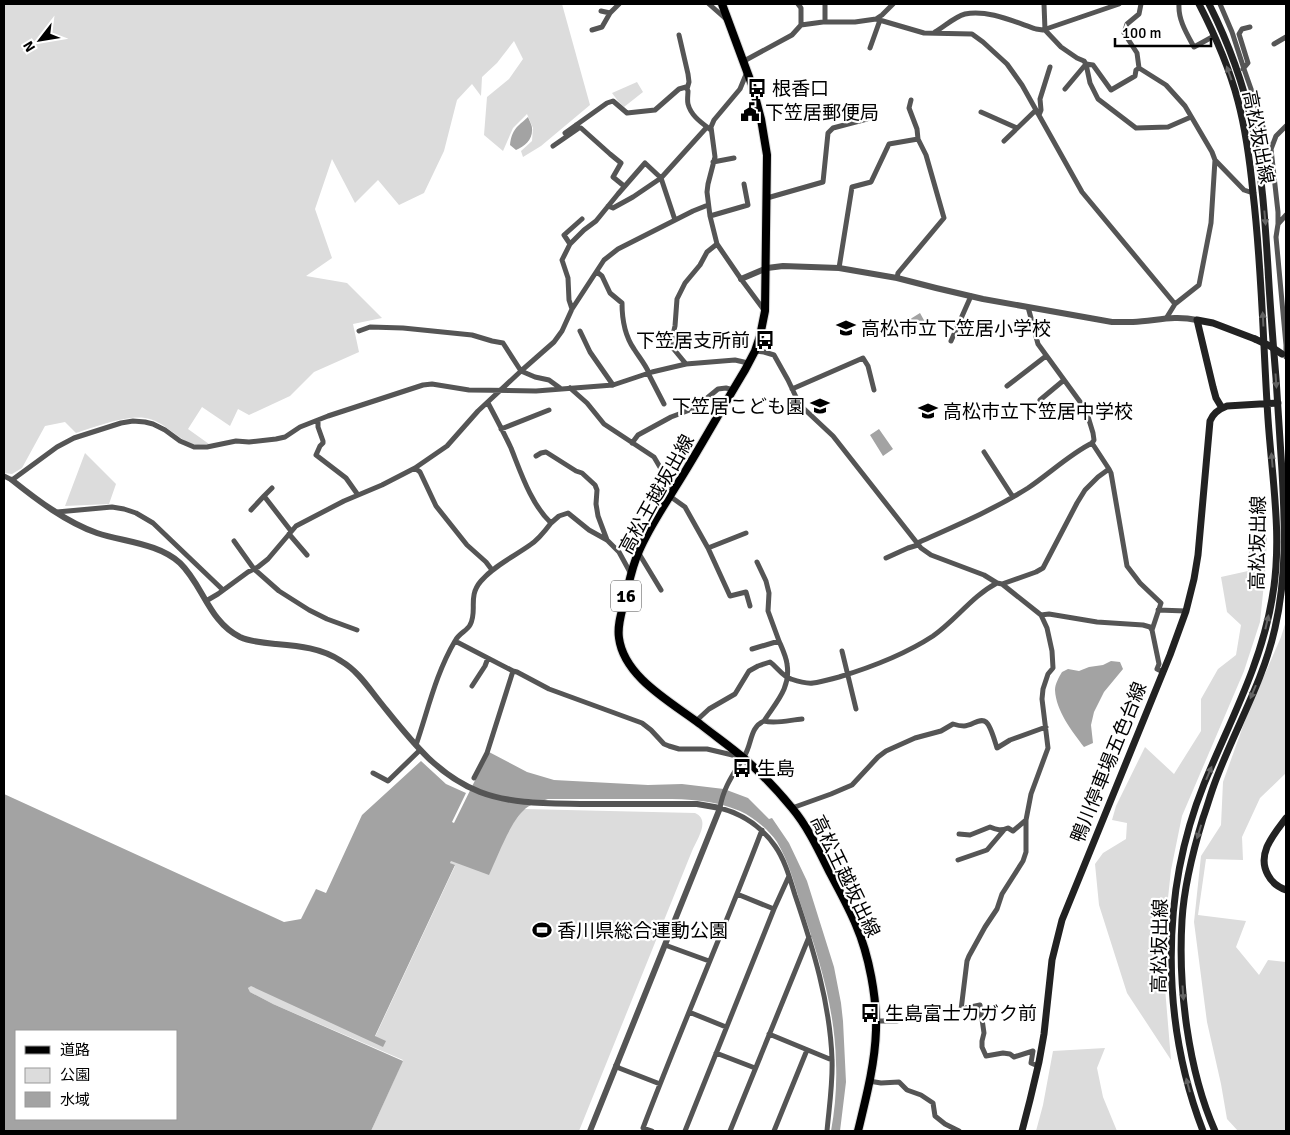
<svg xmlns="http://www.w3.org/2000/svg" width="1290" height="1135" viewBox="0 0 1290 1135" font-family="Signika,'Noto Sans JP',sans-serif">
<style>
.green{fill:#dcdcdc}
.water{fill:#a3a3a3;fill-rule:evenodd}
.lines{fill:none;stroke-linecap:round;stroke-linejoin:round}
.primary-casing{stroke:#dbdbdb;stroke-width:10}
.minor{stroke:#555;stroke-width:5}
.tertiary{stroke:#555;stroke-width:6}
.secondary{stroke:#222;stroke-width:7}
.primary{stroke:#000;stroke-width:8}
.secondary-bridge{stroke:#222;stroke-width:7}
.oneway{fill:#646464}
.labels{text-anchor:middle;stroke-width:4.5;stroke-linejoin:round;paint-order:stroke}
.shield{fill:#fff;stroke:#4c4c4c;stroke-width:1}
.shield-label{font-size:18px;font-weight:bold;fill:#000}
.poi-label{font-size:19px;fill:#000;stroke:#fff;text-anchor:start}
.street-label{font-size:19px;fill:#000;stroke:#fff}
</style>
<rect width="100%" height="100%" fill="#fff"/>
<path class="green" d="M4 4H562L590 105 541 146 523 157 521 151 532 141 533 128 527 114 513 128 503 151 484 135 487 97 509 79 523 59 514 41 497 63 482 77 481 96 472 84 457 100 444 151 424 193 399 205 378 180 355 203 332 159 315 209 332 258 306 276 347 283 382 318 353 324 359 352 314 372 290 396 249 415 238 409 230 426 202 407 188 429 209 444C204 444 197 445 193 444 176 439 165 421 145 418 126 415 95 427 76 433L65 422 45 426 22 468 12 474 4 473Z
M637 82 643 92 624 107 618 101 612 93Z
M85 453 116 484 109 504 65 506Z
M1266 496 1267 538 1265 574 1260 622 1244 671 1182 816 1171 870 1165 926 1164 976 1171 1060 1127 993 1099 905 1095 864 1103 853 1126 839 1127 823 1112 820 1116 806 1145 747 1174 774 1201 731V699L1218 669 1236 655 1241 625 1227 612 1221 577 1248 571 1250 528Z
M1286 621V773L1260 798 1242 837 1243 860 1206 859 1198 915 1246 921 1236 947 1259 975 1268 960 1286 962V1131H1238L1227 1119 1221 1084 1207 1022 1194 922 1201 856 1221 825 1223 782 1247 715 1281 637Z
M524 809 695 813C711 820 697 839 692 851L579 1131H371L403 1060 273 1004 250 992 248 988 251 985 375 1037 455 866 450 863 451 860 514 822Z
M1105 1048 1097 1068 1103 1097 1117 1131H1036L1043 1105 1053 1051Z"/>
<path class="water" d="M528 117C529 120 532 125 532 128 533 140 525 146 516 150L510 145C512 129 517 127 528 117Z
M920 313 925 322 904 335 899 326Z
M879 429 893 449 883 456 870 435Z
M1111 661 1120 662 1123 669 1104 692 1094 712 1091 725 1093 743 1084 747C1072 731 1056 711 1055 690 1055 684 1059 677 1062 672L1068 669 1079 671 1089 667 1103 665Z
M489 752 527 772 554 780 648 785 682 784 724 789 748 798 769 819 772 818 789 843 807 881 834 967 841 1003 843 1021 846 1082 840 1131H831C835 1109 837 1086 836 1063 835 1007 818 955 800 902 794 882 788 860 777 842 768 829 753 817 740 811 708 797 673 799 639 799 609 799 578 799 548 799 540 802 529 804 523 811 510 823 497 858 489 875L451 861 450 863 455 865 375 1036 386 1041 383 1047 251 986 248 988 250 992 273 1004 403 1061 371 1131H4V794L284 922 301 919 316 889 326 893 362 815 421 761 446 784 466 793 452 822 454 823ZM16 1031H176V1119H16Z"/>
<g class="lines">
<g class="primary-casing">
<path id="primary" d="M722 4 752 85 761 119 767 155 765 311 760 336 755 351 745 370C725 403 706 437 686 470 670 497 651 523 639 551 632 566 629 583 625 599 622 611 617 625 619 638 624 677 671 702 700 724 715 736 731 747 746 760 762 774 778 791 792 808 808 827 819 851 830 873 839 890 849 908 856 925 869 955 877 998 876 1030 875 1064 866 1098 858 1131"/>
</g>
<path class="minor" d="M709 4 726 19
M798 4 801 8V25
M825 4V22
M1044 4 1045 30 1061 47 1077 58 1084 61 1086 64 1090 83 1098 99 1136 128 1168 127 1191 117
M1141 4 1139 14 1127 24 1124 33 1137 53 1139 68 1166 85 1185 106 1212 152 1215 160 1211 223 1199 285 1175 304
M1179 4C1178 20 1187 34 1194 47L1214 36
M1220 4 1232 32 1244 69 1257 106 1267 141 1271 149 1278 212V224
M601 11 610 13 619 4
M876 19 924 33 972 34 983 42 1007 64 1022 85 1082 192 1175 304 1167 317
M592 30 602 27 610 13
M935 32C944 27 954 17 965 14 987 9 1015 22 1036 29L1043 30 1119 4
M679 35 688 74 689 82 687 89
M1274 44 1286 37
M870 48 880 20
M744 61 792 35 801 25 823 22H855L876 19 882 15 893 4
M1243 69 1248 63 1239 34 1242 29 1250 27
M747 72 740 89 714 120 711 127 715 157 708 184 707 192 710 216 717 244 741 279 764 310
M1065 89 1086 64 1093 65 1111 90 1135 76 1136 70 1139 68
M981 112 1017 128
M1039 115 1041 110 1040 99 1050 67
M576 125 579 128H581L610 154 621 163 613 177 624 186
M565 133 607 103 613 101 627 113 655 110 679 89 686 87 688 91C688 95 687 100 688 104 691 116 702 123 711 130
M1004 141 1036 110
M553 146 579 128
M1271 149 1276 136 1286 126
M1215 160 1244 190 1250 192 1253 191
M713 162 734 158
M767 198 823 182 828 133 833 128 867 119
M608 206 613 208 633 197 661 178 707 127
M710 216 748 205 744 184
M570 244 584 230 596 221 618 194 645 163 661 178 675 220
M839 268 852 187 871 182 889 144 918 139 917 129 909 108 911 100
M597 272 602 276 610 293 622 303C622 319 625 336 634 349 639 357 645 364 649 373
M897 278 898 273 944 218 926 155 918 139
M572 309 569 300 568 278 562 260 570 244 564 235 582 219
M359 331 370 327 403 328 472 335 492 341 503 343 521 371 535 377 549 380 560 388
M580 331 590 352 613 385
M951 341 971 296
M755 351 764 352 774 355 788 380 796 397 801 406 833 436 921 548 931 555 984 575 997 583
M1286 357V345L1276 237 1278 224 1286 215
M686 364 672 347 671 343 675 326 677 299 685 283 700 265 707 252 717 244
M648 373 664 404
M1007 386 1046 356
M570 388 587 403 604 424 654 457 674 491
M792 389 863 358 868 366 874 390
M1040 400 1064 380
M318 420V427L323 441V443L320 446 316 455 346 478 358 495
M501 429 549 410
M632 443 638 435 671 417 695 408 718 389 726 388 733 390
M984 452 1013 497
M536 456 541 453 546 452 576 471 582 473 595 485 597 490 596 504 598 516 607 540
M415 468 447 446 478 411 521 371 554 342 562 331 572 309 604 260 618 249 693 211 708 205
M1109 469 1111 473 1127 566 1140 583 1161 603 1152 630
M4 476 12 480 57 447 74 438 121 423 133 421 145 422 153 424 165 430 180 441 194 447H207L236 441 249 442 276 439 285 437 300 427 328 416 423 385 432 384 469 390 536 391 613 385 652 372 686 364 735 360 748 363
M272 488 264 496 291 531
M671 497 685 507 708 548 730 596 746 592 750 606
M251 510 264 496
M57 512 112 507 124 509 136 513 153 523 223 590
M551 523 559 516 568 513 589 530 607 540 619 552 631 574
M289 534 307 555
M234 541 254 569 279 591 309 610 327 619 357 630
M917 543C955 526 993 510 1028 488 1049 474 1070 454 1092 443
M708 548 746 533
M638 552 661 590
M886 558 908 548 918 545
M757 562 766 581 769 593 768 611 779 641
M1002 584 1036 572 1043 568 1077 503 1085 490 1098 477 1109 469 1092 443 1094 440 1093 433 1086 410 1038 344 1028 307
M206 601 218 594 248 572 258 567 268 559 296 526 344 501 382 485 415 468 420 472 436 506 467 545 486 562 492 570
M1158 610 1186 611
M455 641 513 671 517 672 549 689 642 723 651 730 664 744 669 746 679 749H707L741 757
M752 649 779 641C782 648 786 656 787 664 791 688 776 702 764 721
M842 651 856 709
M472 686 485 666 488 658
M802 719C790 720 776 724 764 721 750 727 752 743 745 755 735 772 723 787 720 808 742 814 762 827 775 846 785 860 790 879 795 895 813 948 830 1003 832 1059 833 1083 829 1108 827 1131
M696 721 709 709 735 694 749 671 758 666 770 662C777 667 783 677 791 679 797 681 806 684 813 683 822 682 831 679 839 677 872 667 904 655 933 636 956 620 972 596 997 583L1002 584 1041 615
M416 745C428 710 436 673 455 641 459 633 467 631 470 625 478 611 467 597 481 581 494 566 513 557 530 545 538 540 545 531 551 523 531 504 521 473 511 448 504 433 496 418 488 403
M373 773 388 781 420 750
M474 778 487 753 513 671
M792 808 831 794 852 785 878 757 886 751 915 738 941 731 953 724C956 725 960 726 964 726 972 726 980 717 986 722 991 726 995 742 997 748L1010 740 1046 727
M959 834 970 835 990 827C997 830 1001 831 1008 828L1013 831 1026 820
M958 860 987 850 1004 830
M737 894 774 909
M665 945 709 961
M961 1010 967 961 969 956 985 927 997 909 1002 894 1023 861 1026 852V820L1031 794 1048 748 1042 699 1043 689 1048 674 1053 668 1052 651 1047 628 1041 615 1049 614 1097 622 1143 625 1150 627 1152 630 1159 664 1157 669 1163 672
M961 1010 966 1008 980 1005 984 1033 982 1041V1047L986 1056 1003 1053 1010 1054 1014 1057 1033 1051 1031 1063 1038 1066
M689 1012 726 1027
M875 1021H897
M769 1034 832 1060
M716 1053 755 1068
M616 1065 619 1068 660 1084
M869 1081 881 1083 899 1082 907 1090 921 1095 933 1103 935 1116 945 1124 959 1131
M652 1131 643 1128C681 1028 724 930 762 830
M685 1131 774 909 789 876
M730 1131 809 937
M774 1131 807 1050"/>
<path class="tertiary" d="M741 279 767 268 783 266 839 268 897 278 936 288 983 299 1112 322C1119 322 1126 322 1133 322 1156 321 1173 315 1197 320
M12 480C37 500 66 522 97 533 124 542 158 543 180 563 203 585 209 622 240 637 251 642 264 643 276 644 299 646 322 648 341 661 358 671 368 687 380 702 409 738 436 775 480 792 514 805 552 803 588 804 624 804 660 804 697 804L720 808 590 1131"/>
<path class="secondary" d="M1199 4C1215 35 1229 67 1238 101 1246 131 1250 162 1253 193 1262 268 1263 344 1268 419 1272 479 1283 539 1272 599 1261 665 1229 723 1204 784 1160 893 1161 1022 1203 1131
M1209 4C1228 42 1243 82 1252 124 1262 171 1265 220 1268 268 1270 305 1273 342 1276 378 1278 409 1280 440 1282 471 1285 524 1287 576 1275 628 1263 683 1233 732 1214 785 1210 796 1207 807 1203 818 1193 851 1184 886 1182 920 1178 987 1188 1070 1215 1131
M1222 408 1216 398 1213 387 1197 320 1213 323 1255 339
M1286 818C1274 834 1256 854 1268 875 1272 883 1278 887 1286 890
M1022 1131 1030 1100 1039 1062 1044 1034 1052 960 1062 920 1170 655 1186 611 1194 579 1198 555 1210 421C1213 413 1219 409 1227 406L1278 403"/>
<use href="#primary" class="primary"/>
<path class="secondary-bridge" d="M1255 339 1270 346 1282 354"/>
</g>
<defs><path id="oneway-solid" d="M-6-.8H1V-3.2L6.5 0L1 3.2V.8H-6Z" transform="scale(1.25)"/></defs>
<g class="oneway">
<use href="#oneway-solid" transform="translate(1229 73) rotate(-110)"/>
<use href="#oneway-solid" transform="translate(1265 218) rotate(85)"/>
<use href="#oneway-solid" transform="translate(1263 319) rotate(-93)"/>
<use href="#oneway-solid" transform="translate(1276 381) rotate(86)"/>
<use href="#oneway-solid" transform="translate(1272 460) rotate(-95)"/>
<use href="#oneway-solid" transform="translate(1267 622) rotate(-77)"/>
<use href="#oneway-solid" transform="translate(1253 692) rotate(113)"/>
<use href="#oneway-solid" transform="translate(1209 773) rotate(-67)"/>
<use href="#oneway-solid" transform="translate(1199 832) rotate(107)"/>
<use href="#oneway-solid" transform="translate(1183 993) rotate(86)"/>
<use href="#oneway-solid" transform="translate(1188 1085) rotate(-105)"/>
</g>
<defs>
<g id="bus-bare" transform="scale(1.5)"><path d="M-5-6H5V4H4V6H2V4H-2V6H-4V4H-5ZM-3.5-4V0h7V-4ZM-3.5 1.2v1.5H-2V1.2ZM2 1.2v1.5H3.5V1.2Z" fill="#000" stroke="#fff" stroke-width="2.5" paint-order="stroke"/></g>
<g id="civic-bare" transform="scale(1.5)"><path d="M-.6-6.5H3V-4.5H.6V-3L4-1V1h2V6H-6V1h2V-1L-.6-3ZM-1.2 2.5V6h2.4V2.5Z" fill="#000" stroke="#fff" stroke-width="2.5" paint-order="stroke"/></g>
<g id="school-bare" transform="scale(1.5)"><path d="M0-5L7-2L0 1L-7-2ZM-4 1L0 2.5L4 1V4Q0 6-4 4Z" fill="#000" stroke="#fff" stroke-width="2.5" paint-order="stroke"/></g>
<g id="stadium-bare" transform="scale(1.5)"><path d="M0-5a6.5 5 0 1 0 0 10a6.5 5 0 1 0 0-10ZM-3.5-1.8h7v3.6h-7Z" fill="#000" stroke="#fff" stroke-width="2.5" paint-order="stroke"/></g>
</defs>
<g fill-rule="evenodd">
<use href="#bus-bare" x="757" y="88"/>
<use href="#civic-bare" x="750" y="112"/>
<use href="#school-bare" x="846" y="328"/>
<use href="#bus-bare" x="765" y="340"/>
<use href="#school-bare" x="820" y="406"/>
<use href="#school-bare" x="928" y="411"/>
<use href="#bus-bare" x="742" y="768"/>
<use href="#stadium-bare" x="542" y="930"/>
<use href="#bus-bare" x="870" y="1013"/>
</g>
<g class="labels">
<rect class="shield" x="611" y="580.5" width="30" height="31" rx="4"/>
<g class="shield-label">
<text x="626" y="602">16</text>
</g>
<g class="poi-label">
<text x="772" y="95">根香口</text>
<text x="765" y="119">下笠居郵便局</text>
<text x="861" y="335">高松市立下笠居小学校</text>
<text x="750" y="347" text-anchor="end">下笠居支所前</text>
<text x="805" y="413" text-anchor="end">下笠居こども園</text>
<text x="943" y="418">高松市立下笠居中学校</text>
<text x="757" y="775">生島</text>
<text x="557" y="937">香川県総合運動公園</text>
<text x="885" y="1020">生島富士カガク前</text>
</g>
<g class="street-label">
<text transform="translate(1259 137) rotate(79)" y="7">高松坂出線</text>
<text transform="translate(656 494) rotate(-61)" y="7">高松王越坂出線</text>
<text transform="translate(1257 543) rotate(-89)" y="7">高松坂出線</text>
<text transform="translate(1108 762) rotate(-68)" y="7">鴨川停車場五色台線</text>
<text transform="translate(846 876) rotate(64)" y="7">高松王越坂出線</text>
<text transform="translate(1159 946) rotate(-89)" y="7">高松坂出線</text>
</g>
</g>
<rect width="1290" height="1135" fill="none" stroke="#000000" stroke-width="10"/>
<rect x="15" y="1030" width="162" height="90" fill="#ffffff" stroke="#999999"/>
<rect x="25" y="1046" width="25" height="8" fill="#000000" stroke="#999999"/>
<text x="60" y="1055" font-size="15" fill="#000000">道路</text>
<rect x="25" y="1068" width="25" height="15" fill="#dcdcdc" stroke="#999999"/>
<text x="60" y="1080" font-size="15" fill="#000000">公園</text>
<rect x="25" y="1092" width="25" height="15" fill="#a3a3a3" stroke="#999999"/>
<text x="60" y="1105" font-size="15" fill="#000000">水域</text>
<g transform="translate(40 40) rotate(239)" stroke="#ffffff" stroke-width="4" paint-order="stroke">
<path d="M0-4L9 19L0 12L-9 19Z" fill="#000000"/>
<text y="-8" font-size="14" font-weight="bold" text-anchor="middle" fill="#000000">N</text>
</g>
<path d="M1115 38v8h96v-8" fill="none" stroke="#000000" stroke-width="2.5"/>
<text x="1122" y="38" font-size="15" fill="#000000" stroke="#ffffff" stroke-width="4" paint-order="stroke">100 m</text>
</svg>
